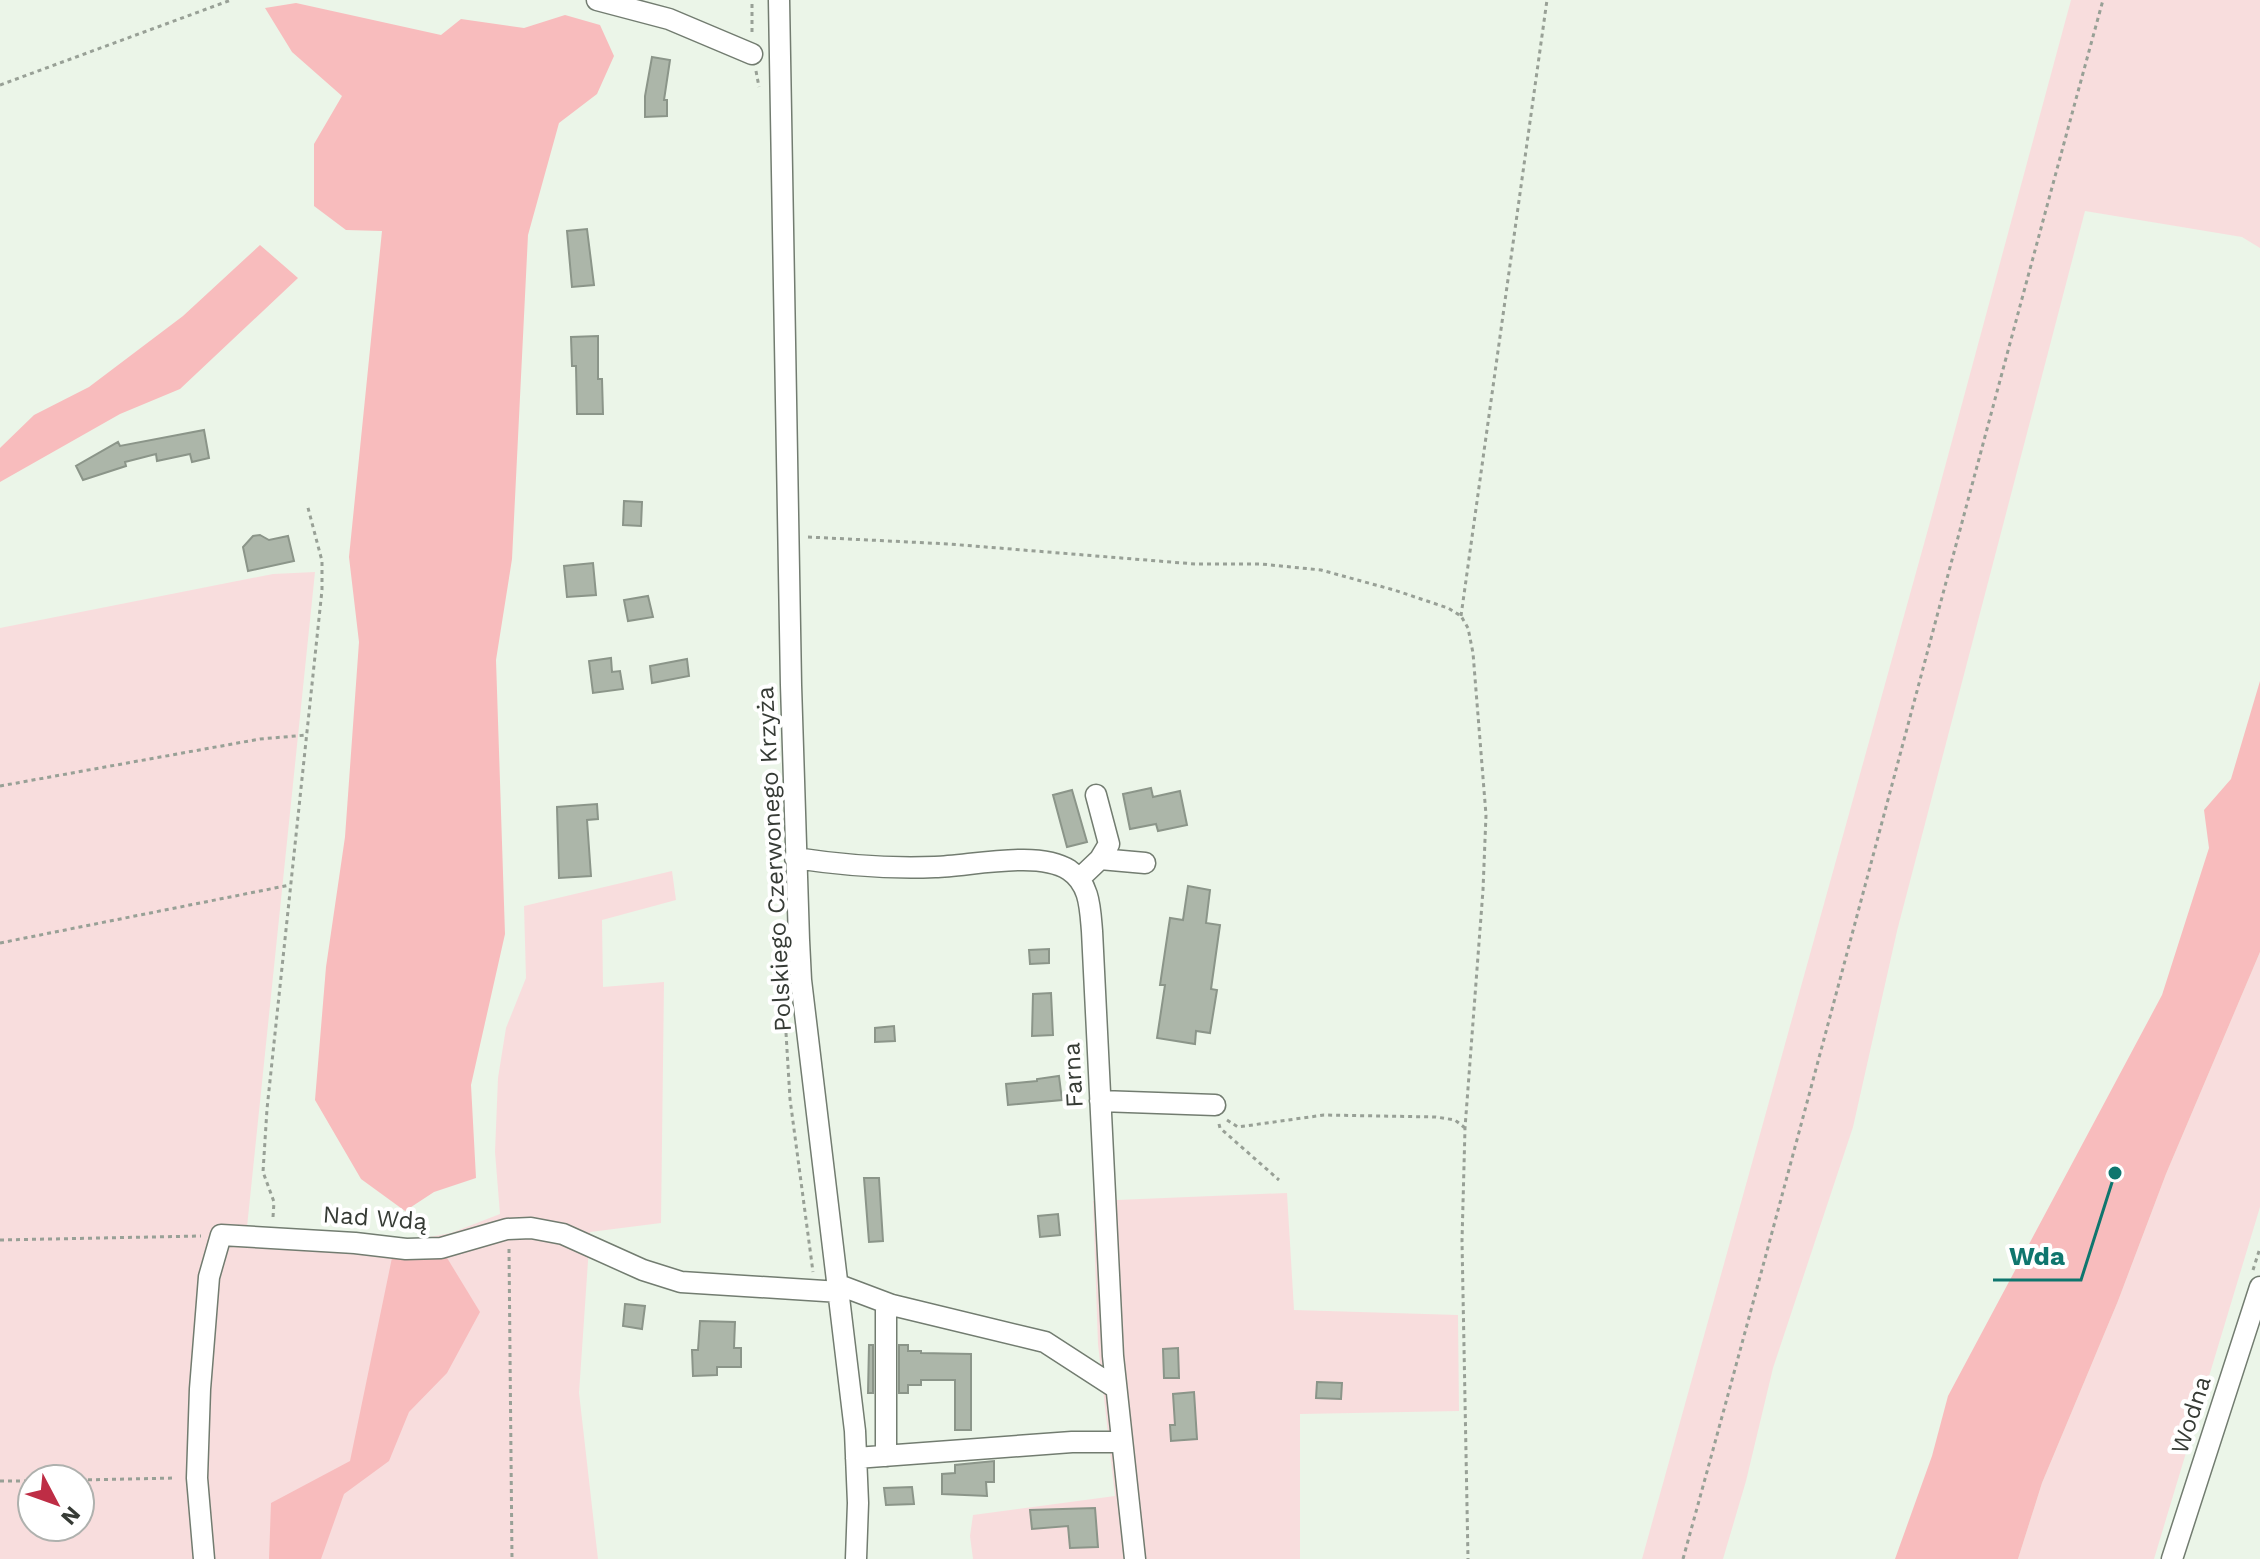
<svg xmlns="http://www.w3.org/2000/svg" width="2260" height="1559" viewBox="0 0 2260 1559" font-family="'Work Sans',sans-serif">
<style>
.green{fill:#f8dddd;fill-rule:evenodd}
.water{fill:#f8bcbd}
.building{fill:#acb6a9;stroke:#8b9589;stroke-width:2}
.lines{fill:none;stroke-linecap:round;stroke-linejoin:round}
.minor-casing{stroke:#727c70;stroke-width:23}
.path{stroke:#98a096;stroke-width:3;stroke-dasharray:4 4;stroke-linecap:butt}
.minor{stroke:#fff;stroke-width:20}
.labels{text-anchor:middle;stroke-width:8;stroke-linejoin:round;paint-order:stroke}
.street-label{font-size:24px;fill:#363b35;stroke:#fff}
.leader{fill:none;stroke:#0f766e;stroke-width:3}
.callout-dot{fill:#0f766e;stroke:#fff;stroke-width:3}
.callout-label{font-size:26px;text-anchor:middle;font-weight:bold;fill:#0f766e;stroke:#fff;stroke-width:8;stroke-linejoin:round;paint-order:stroke}
</style>
<rect width="100%" height="100%" fill="#ebf5e8"/>
<path class="green" d="M2071 0H2260V248L2242 237 2085 211 1897 931 1853 1127 1773 1368 1746 1481 1723 1559H1642L1932 515Z
M315 572 247 1227 403 1242 451 1233 500 1214 495 1152 498 1078 506 1028 526 978 524 906 672 871 676 900 602 920 603 987 664 982 661 1223 590 1232 579 1393 598 1559H0V628L273 574ZM32 1479H80V1527H32Z
M2260 952V1207L2154 1559H2018L2042 1483 2118 1301 2166 1174Z
M1287 1193 1294 1310 1458 1315 1459 1411 1300 1414V1559H973L970 1536 973 1515 1115 1496 1098 1344 1093 1201Z"/>
<path class="water" d="M296 3 441 35 461 19 524 28 565 15 600 25 614 56 597 94 559 123 528 235 512 559 496 660 505 934 471 1085 476 1178 434 1192 405 1211 361 1179 315 1100 326 967 345 837 359 642 349 557 382 231 346 230 314 206V144L342 96 292 52 265 8Z
M260 245 298 278 180 389 120 414 0 482V448L34 415 89 387 183 316Z
M2260 681V952L2166 1174 2118 1301 2042 1483 2018 1559H1895L1932 1456 1948 1396 2162 995 2209 848 2204 810 2231 779Z
M394 1248H441L480 1312 447 1373 409 1412 389 1461 344 1494 321 1559H269L271 1503 350 1461Z"/>
<path class="building" d="M652 57 670 60 664 100H667V116L645 117V96Z
M587 229 594 285 572 287 567 231Z
M598 336V379H602L603 414H577L576 366H572L571 337Z
M204 430 209 458 192 462 190 454 157 461 156 454 125 462 126 466 83 480 76 466 118 442 120 446Z
M624 501 642 502 641 526 623 525Z
M260 535 269 540 288 536 294 561 248 571 243 547 253 536Z
M593 563 596 595 567 597 564 566Z
M648 596 653 617 628 621 624 600Z
M611 658 612 672 620 671 623 689 593 693 589 661Z
M687 659 689 676 652 683 650 666Z
M1151 788 1153 797 1180 791 1187 825 1158 831 1156 824 1130 829 1123 794Z
M1072 790 1087 842 1067 847 1053 795Z
M597 804 598 819 587 820 591 876 559 878 557 807Z
M1188 886 1210 890 1206 923 1220 925 1211 989 1217 990 1210 1033 1196 1031 1195 1044 1157 1038 1165 985H1160L1170 918 1183 920Z
M1049 949V963L1030 964 1029 950Z
M1051 993 1053 1035 1032 1036 1033 994Z
M894 1026 895 1041 875 1042V1028Z
M1059 1076 1062 1100 1008 1105 1006 1084 1037 1081V1079Z
M864 1178H879L883 1241 869 1242Z
M1058 1214 1060 1235 1040 1237 1038 1216Z
M625 1304 645 1306 642 1329 623 1326Z
M700 1321 735 1322 734 1348H741V1367H717V1375L693 1376 692 1350H698Z
M869 1345H873V1393H868Z
M899 1345H908V1351H921V1353L971 1354V1430H955V1380H921V1385H908V1393H899Z
M1178 1348 1179 1378H1164L1163 1349Z
M1317 1382 1342 1383 1341 1399 1316 1398Z
M1194 1392 1197 1439 1171 1441 1170 1425H1175L1173 1394Z
M994 1461V1482H986L987 1496 942 1494V1474L955 1473V1465Z
M912 1487 914 1504 886 1505 884 1488Z
M1095 1508 1098 1547 1070 1548 1068 1526 1032 1529 1030 1510Z"/>
<g class="lines">
<g class="minor-casing">
<path id="minor" d="M597 0 669 19 752 54
M779 0 791 685 799 940 801 980 855 1431 858 1503 856 1559
M795 858C841 865 888 869 935 867 971 866 1038 850 1069 870 1090 884 1090 908 1092 931L1113 1356 1135 1559
M1100 859 1145 863
M1079 879 1100 859 1109 844 1096 795
M1100 1101 1215 1105
M839 1285 892 1305 1045 1342 1116 1388
M886 1456V1303
M856 1458 1072 1442H1121
M204 1559 197 1478 200 1389 209 1277 221 1235 355 1243 406 1249 441 1248 507 1229 531 1228 563 1234 643 1270 681 1282 840 1292
M2172 1559 2260 1287"/>
</g>
<path class="path" d="M752 32V0
M756 71 759 87
M0 85 231 0
M808 537 949 544 1195 564H1261L1321 570 1394 590 1448 608 1461 616 1468 628 1473 653 1486 815 1483 890 1465 1128 1462 1241 1468 1559
M1461 616 1547 0
M0 786 260 739 307 735
M0 943 290 885
M786 1033 790 1099 813 1272
M1227 1120 1238 1127 1324 1115 1436 1117 1455 1120 1465 1128
M1219 1124 1220 1128 1279 1180
M273 1217 274 1202 263 1172 267 1109 322 590V561L307 504
M0 1240 201 1236
M509 1249 512 1559
M2253 1270 2260 1248
M80 1480 176 1478
M0 1481H32
M1683 1559C1826 1040 1961 519 2103 0"/>
<use href="#minor" class="minor"/>
</g>
<g class="labels">
<g class="street-label">
<text transform="translate(774 859) rotate(-93)" y="8">Polskiego Czerwonego Krzyża</text>
<text transform="translate(1073 1075) rotate(-93)" y="8">Farna</text>
<text transform="translate(375 1218) rotate(4)" y="8">Nad Wdą</text>
<text transform="translate(2191 1415) rotate(-72)" y="8">Wodna</text>
</g>
</g>
<path class="leader" d="M2115 1173L2081 1280H1993"/>
<circle class="callout-dot" cx="2115" cy="1173" r="8"/>
<g class="callout-label">
<text x="2037" y="1265">Wda</text>
</g>
<g transform="translate(56 1503) rotate(131)"><circle r="38" fill="#ffffff" stroke="#afb1ae" stroke-width="2"/>
<path d="M0-6L14 30L0 20L-14 30Z" fill="#be2d45"/>
<text y="-12" font-size="22" font-weight="bold" text-anchor="middle" fill="#363b35">N</text>
</g>
</svg>
